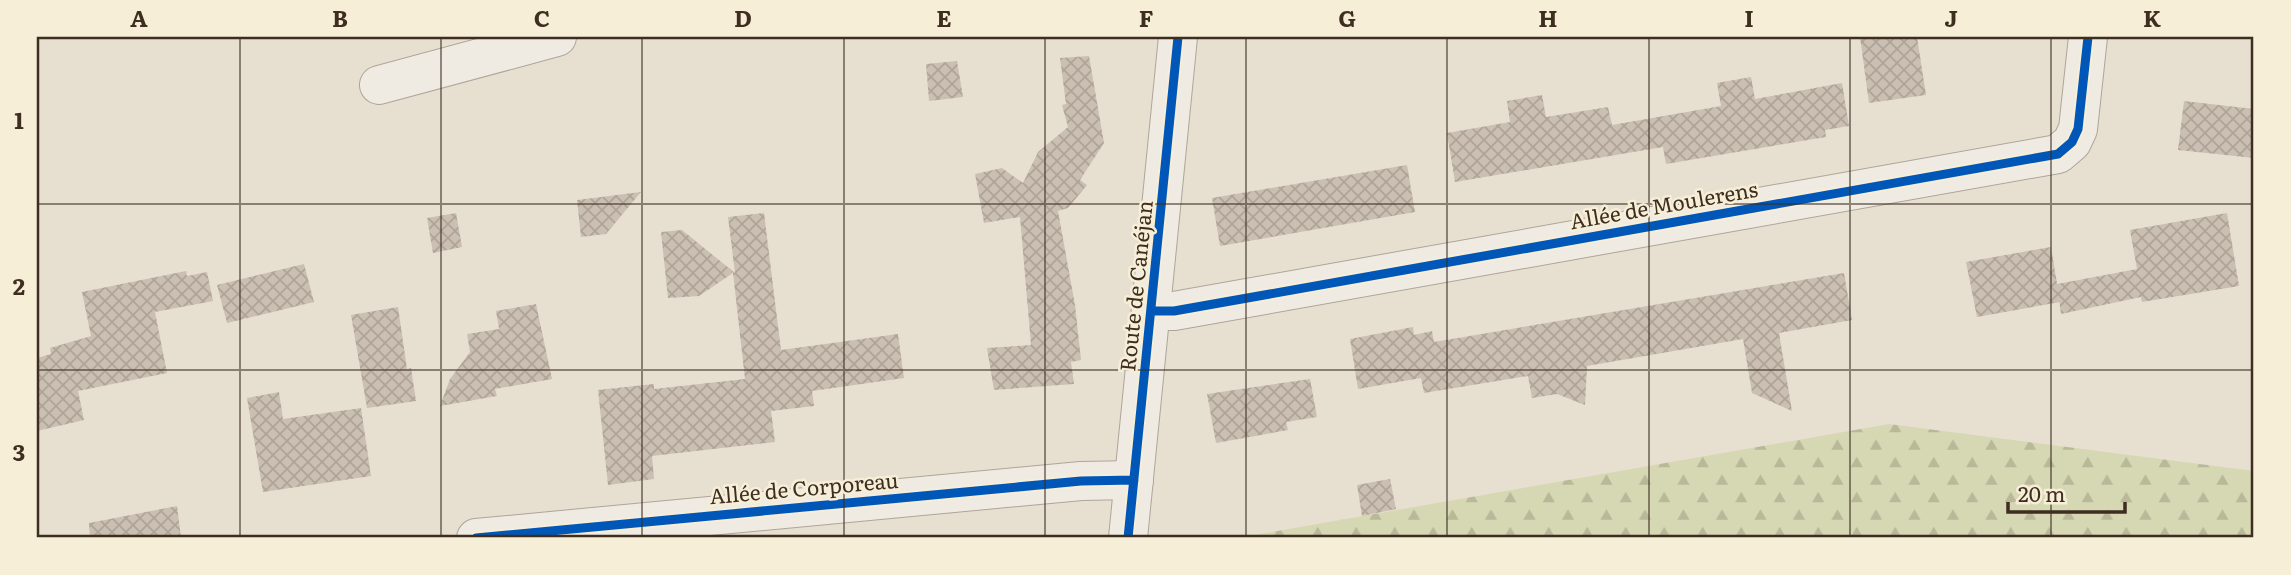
<svg xmlns="http://www.w3.org/2000/svg" width="2291" height="575" viewBox="0 0 2291 575" font-family="Literata,serif">
<style>
.forest{fill:url(#forest-firs)}
.building{fill:url(#building-cross-hatch)}
.lines{fill:none;stroke-linecap:round;stroke-linejoin:round}
.minor-casing{stroke:#ada599;stroke-width:40}
.tertiary-casing{stroke:#ada599;stroke-width:40}
.minor{stroke:#efebe3;stroke-width:38}
.tertiary{stroke:#efebe3;stroke-width:38}
.cycleway-casing{stroke:#f7eed8;stroke-width:13}
.cycleway{stroke:#0057b8;stroke-width:9}
.grid{fill:none;stroke:#3d2e20;stroke-width:2;stroke-opacity:0.55}
.labels{text-anchor:middle;stroke-width:5;stroke-linejoin:round;paint-order:stroke}
.street-label{font-size:21px;fill:#3d2e20;stroke:#f7eed8}
.neatline{fill:none;stroke:#3d2e20;stroke-width:2.5}
.grid-label{font-size:23px;text-anchor:middle;font-weight:bold;fill:#3d2e20}
</style>
<defs>
<pattern id="forest-firs" width="22" height="20" patternUnits="userSpaceOnUse" patternTransform="scale(1.75)"><rect width="22" height="20" fill="#d6d7b3"/><path d="M5 1l3.5 6h-7zM16 11l3.5 6h-7z" fill="#b9b99a"/></pattern>
<pattern id="building-cross-hatch" width="8" height="8" patternUnits="userSpaceOnUse" patternTransform="scale(1.75)"><rect width="8" height="8" fill="#cbbfb2"/><path d="M0 0l8 8M0 8l8-8" fill="none" stroke="#afa499"/></pattern>
</defs>
<rect width="100%" height="100%" fill="#e7e0d1"/>
<path class="forest" d="M1889 424 2254 471V538H1237Z"/>
<path class="building" d="M1860 37H1917L1926 95 1869 103Z
M1089 56 1104 143 1080 180 1087 185 1068 208 1058 211 1075 305 1081 360 1071 362 1074 384 994 390 987 348 1031 345 1020 217 984 223 975 174 1002 168 1023 183 1038 152 1068 127 1062 105 1066 104 1060 58Z
M957 61 963 97 929 101 926 64Z
M1751 77 1755 99 1842 83 1849 126 1825 130 1826 137 1666 164 1663 147 1455 182 1447 133 1510 122 1507 101 1542 95 1546 117 1608 107 1612 125 1721 106 1717 83Z
M2184 101 2254 109V158L2178 150Z
M1407 165 1415 212 1220 246 1212 198Z
M641 192 606 234 581 237 577 200Z
M456 213 462 247 433 253 427 218Z
M764 213 781 350 898 334 904 378 812 391 814 406 771 411 775 442 652 456 654 479 608 485 598 390 654 384V389L745 379 733 273 699 296 668 298 661 232 682 230 735 273 728 217Z
M2227 213 2239 286 2142 302 2141 297 2061 314 2057 284 2137 269 2130 230Z
M2051 247 2060 302 1977 317 1966 262Z
M304 264 314 302 227 323 217 285Z
M186 271 187 276 207 272 213 301 155 312 167 373 78 391 84 420 37 431V358L51 354 50 348 91 336 82 292Z
M1844 273 1852 320 1779 333 1792 411 1752 393 1743 339 1587 366 1585 405 1557 394 1532 398 1528 376 1424 393 1421 378 1358 389 1350 339 1413 327 1414 335 1432 331 1434 342Z
M536 304 552 379 495 389 497 396 440 406 450 379 470 352 467 334 499 329 496 311Z
M398 307 407 369 411 368 416 401 367 408 351 315Z
M1310 379 1317 417 1286 422 1288 430 1216 443 1207 394Z
M279 392 283 419 361 408 371 476 263 492 247 398Z
M1390 479 1396 509 1362 516 1357 485Z
M177 506 181 538H90L89 523Z"/>
<g class="lines">
<g class="minor-casing">
<path id="minor" d="M379 85 557 37
M1152 311H1174L2058 154 2072 142 2078 129 2088 37
M476 538 1081 481 1134 480"/>
</g>
<g class="tertiary-casing">
<path id="tertiary" d="M1128 538 1178 37"/>
</g>
<use href="#minor" class="minor"/>
<use href="#tertiary" class="tertiary"/>
<g class="cycleway-casing">
<path id="cycleway" d="M1152 311H1174L2058 154 2072 142 2078 129 2088 37
M476 538 1081 481 1134 480
M1128 538 1178 37"/>
</g>
<use href="#cycleway" class="cycleway"/>
</g>
<path class="grid" d="M240 37V538M441 37V538M642 37V538M844 37V538M1045 37V538M1246 37V538M1447 37V538M1649 37V538M1850 37V538M2051 37V538M37 204H2254M37 370H2254"/>
<g class="labels">
<g class="street-label">
<text transform="translate(1664 206) rotate(-10)" y="7">Allée de Moulerens</text>
<text transform="translate(1137 286) rotate(-84)" y="7">Route de Canéjan</text>
<text transform="translate(804 489) rotate(-5)" y="7">Allée de Corporeau</text>
</g>
</g>
<rect width="2291" height="575" fill="none" stroke="#f7eed8" stroke-width="77"/>
<path d="M2008 502v10h117v-10" fill="none" stroke="#3d2e20" stroke-width="3.5"/>
<text x="2018" y="502" font-size="21" fill="#3d2e20" stroke="#f7eed8" stroke-width="5" paint-order="stroke">20 m</text>
<rect x="38" y="38" width="2214" height="498" class="neatline"/>
<g class="grid-label">
<text x="139" y="27">A</text>
<text x="340" y="27">B</text>
<text x="542" y="27">C</text>
<text x="743" y="27">D</text>
<text x="944" y="27">E</text>
<text x="1146" y="27">F</text>
<text x="1347" y="27">G</text>
<text x="1548" y="27">H</text>
<text x="1749" y="27">I</text>
<text x="1951" y="27">J</text>
<text x="2152" y="27">K</text>
<text x="19" y="129">1</text>
<text x="19" y="295">2</text>
<text x="19" y="461">3</text>
</g>
</svg>
